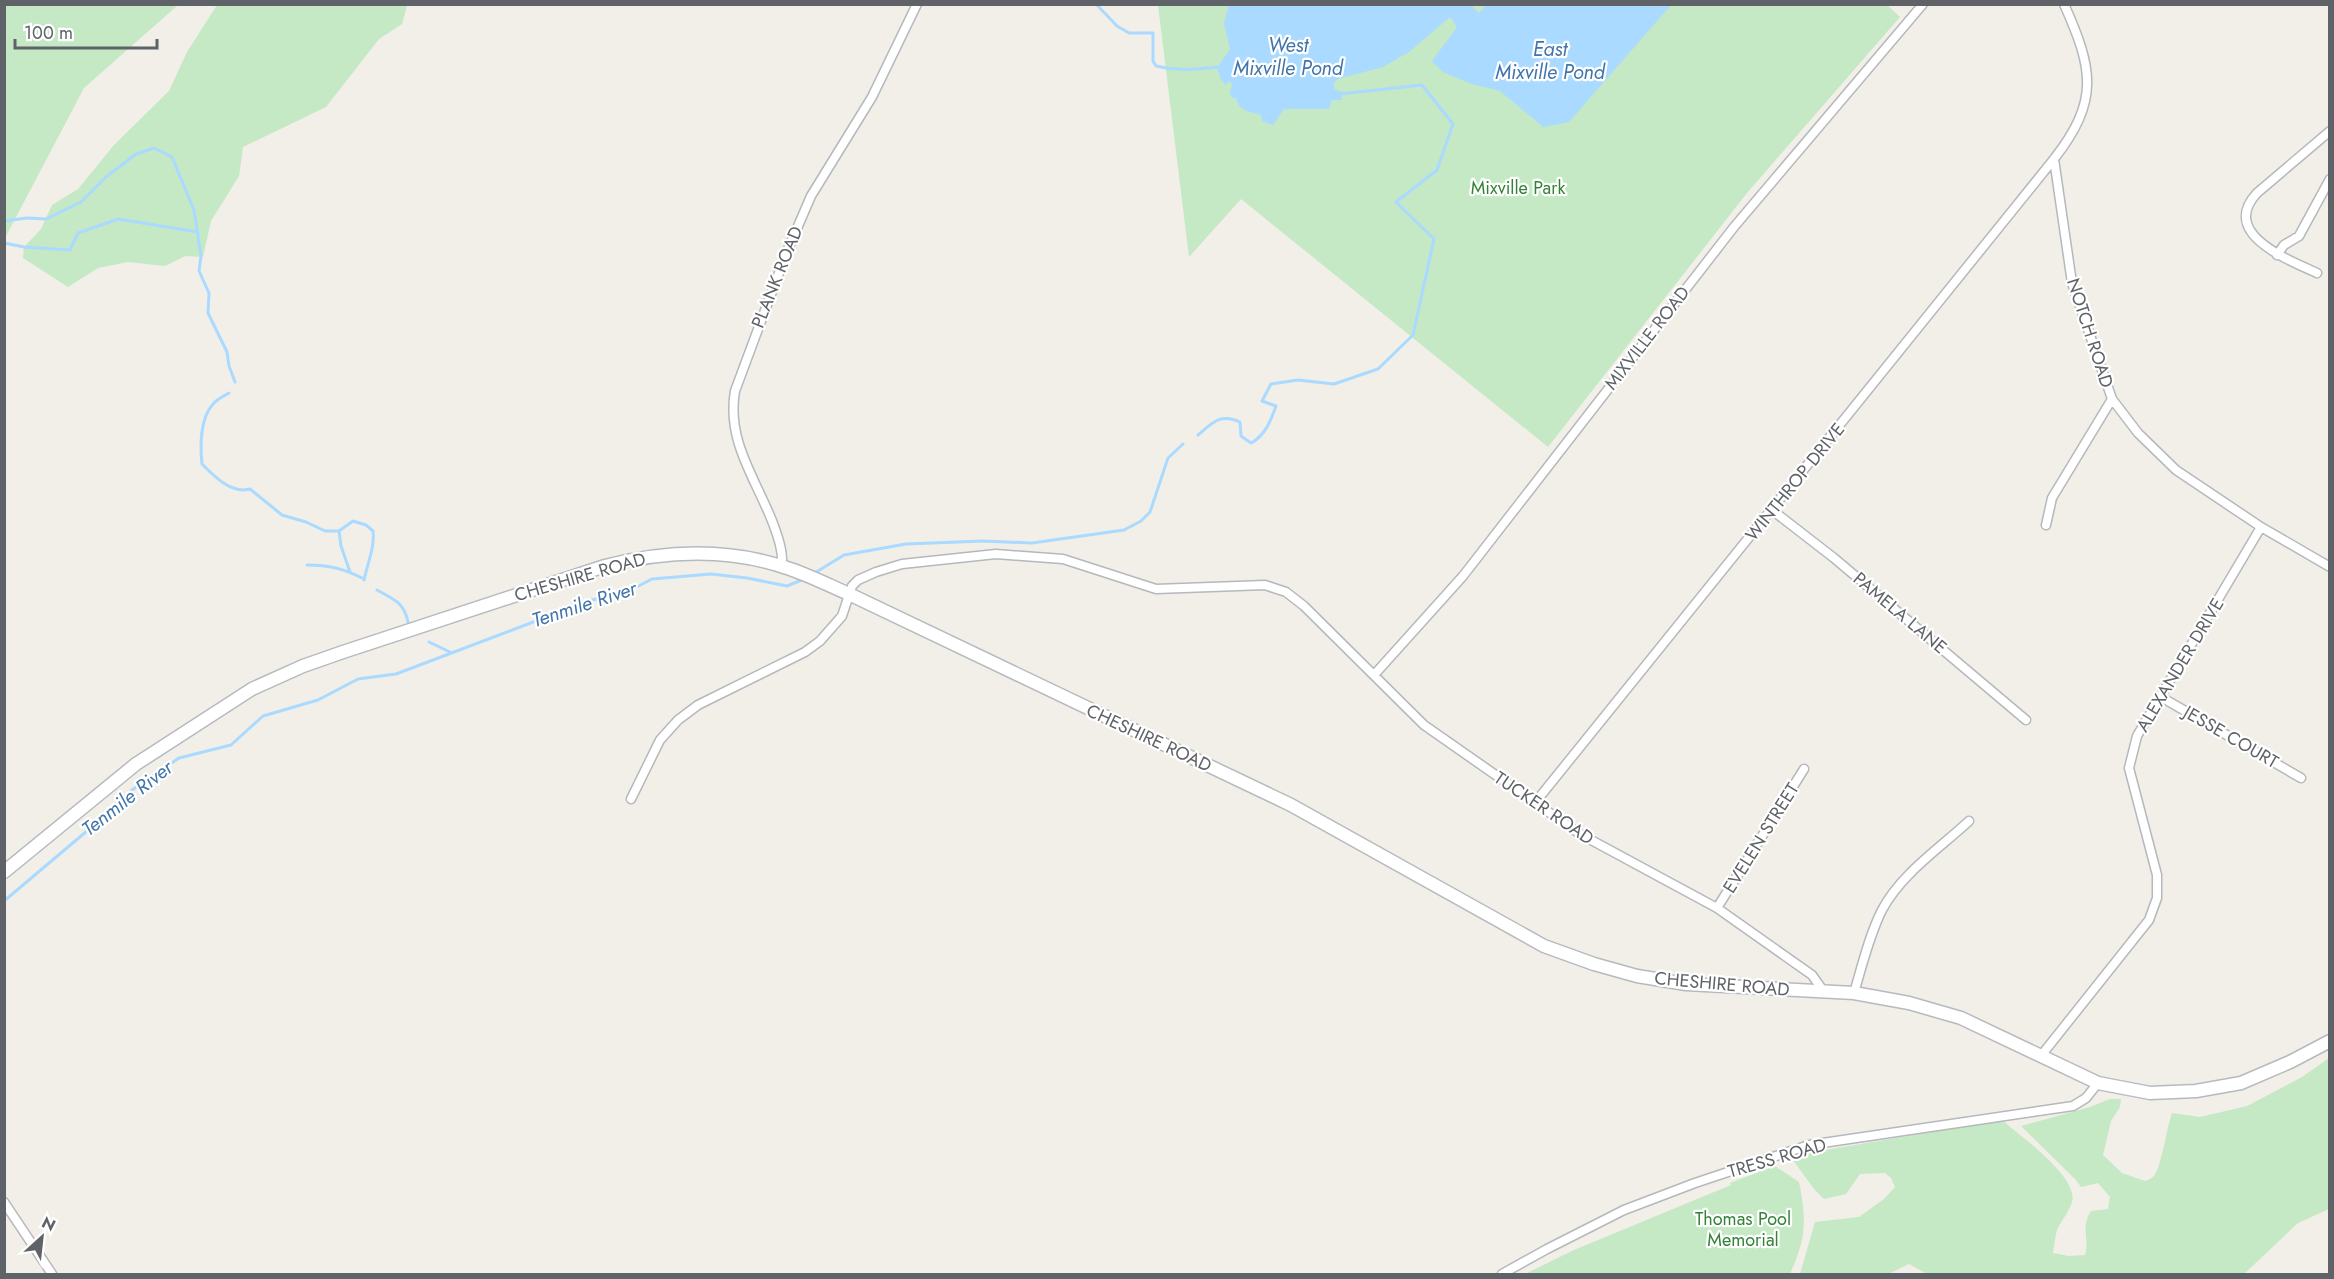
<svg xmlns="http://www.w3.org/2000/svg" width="2334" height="1279" viewBox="0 0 2334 1279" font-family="Jost,sans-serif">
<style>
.green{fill:#c5e8c5}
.water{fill:#aadaff}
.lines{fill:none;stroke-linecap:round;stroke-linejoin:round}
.stream{stroke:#aadaff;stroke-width:3}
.minor-casing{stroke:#b5b8bc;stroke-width:11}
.secondary-casing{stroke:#b6babf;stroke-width:15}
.minor{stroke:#fff;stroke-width:8}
.secondary{stroke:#fff;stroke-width:12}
.labels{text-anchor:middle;stroke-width:4.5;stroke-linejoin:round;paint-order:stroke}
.park-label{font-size:18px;fill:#348238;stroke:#fff}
.street-label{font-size:18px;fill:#5f6368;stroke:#fff}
.water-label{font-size:20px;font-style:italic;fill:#4174aa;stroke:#fff}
</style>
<rect width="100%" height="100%" fill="#f1efe8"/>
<path class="green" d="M5 4 178 5 84 88 5 238Z
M1886 4 1900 17 1747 193 1548 447 1241 199 1189 257 1158 5Z
M217 5 407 6 402 24 379 39 326 107 243 147 239 176 211 221 203 257 185 256 165 266 128 262 98 268 68 287 23 258 24 247 41 229 52 205 78 189 114 145 169 91 187 52Z
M2329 1058V1209L2298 1223 2244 1274H1927L1909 1264 1888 1274H1800L1815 1222 1859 1217 1884 1199 1895 1187 1891 1178 1885 1173 1860 1174 1846 1194 1824 1199 1814 1189 1790 1156 2002 1120C2019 1135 2079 1177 2072 1202 2069 1212 2061 1221 2057 1230 2055 1237 2054 1246 2053 1253L2069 1256 2085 1255C2090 1238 2080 1228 2091 1211L2108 1209 2110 1197 2098 1183 2081 1187 2076 1180 2021 1126 2090 1107 2110 1099H2121L2120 1107 2111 1121 2103 1155 2122 1173 2145 1181C2148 1180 2151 1179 2153 1177 2161 1170 2167 1126 2172 1113L2200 1117 2247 1106 2302 1077Z
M1775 1166 1799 1182C1807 1221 1806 1238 1790 1274H1525L1574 1250 1731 1185 1730 1183Z"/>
<path class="water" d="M1470 4 1479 13 1487 4 1671 5 1569 122 1543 127 1500 91 1472 84 1443 72 1432 61 1457 27 1450 17 1409 52 1383 67 1338 79 1334 83V89L1341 92 1342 100H1332L1329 109H1284L1273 125 1262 121 1261 115C1248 111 1239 111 1236 98H1232L1230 93 1232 84 1229 81 1226 85 1221 80 1217 68 1230 49 1224 23 1229 5Z"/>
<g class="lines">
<path class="stream" d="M1096 4 1117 26 1129 33H1153V61L1156 66C1180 72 1197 69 1219 67
M4 221 27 218 46 219 81 202 106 177 136 154 154 148 172 157 194 210 201 256 199 271 209 293 208 313 227 352 229 366 235 382
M4 243 24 247 70 250 78 233 118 219 198 232
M229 393C224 396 217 399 213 404 200 418 200 446 202 464 215 477 231 494 250 489L282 515 306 522 325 531H339L353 521 366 525 373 531C375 547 367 565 364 580
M1198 435C1213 422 1221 413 1240 422L1241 436 1251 443C1265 436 1271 420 1276 406L1262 401 1271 384 1298 380 1334 384 1378 369 1413 335 1434 239 1396 202 1437 170 1453 124 1422 85 1339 94
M339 531 341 546 350 572
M307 565C329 565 345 569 364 579
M813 574 844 555 906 544 983 541 1032 543 1124 530 1141 521 1150 512 1168 458 1183 444
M377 590C393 599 404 602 408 622
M429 642 452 653
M4 901 100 820 132 790 179 758 231 745 263 716 318 700 358 679 396 674 549 616 577 603 625 593 652 579 711 574 747 578 787 586 804 579"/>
<g class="minor-casing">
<path id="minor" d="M2064 4C2093 69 2100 100 2054 159L2072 283 2112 399 2138 433 2176 470 2261 527 2330 567
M2277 255 2284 245 2299 236 2330 179
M2317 273C2289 260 2219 234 2257 193L2330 131
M1772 510 1834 558 2026 720
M2046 525 2052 498 2112 399
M782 566C783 552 779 540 774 526 757 480 726 442 735 391L786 254 811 196 872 97 917 4
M1374 675 1463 576 1734 227 1923 4
M2161 697 2301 778
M631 799 660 740 678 720 698 705 805 652 820 641 842 616 852 586 858 580 876 572 902 564 996 554 1063 559 1156 589 1265 585 1286 592 1304 606 1424 725 1580 834 1717 908 1812 975 1824 992
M1534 804 2054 159
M1717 908 1804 769
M1854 993C1862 966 1869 936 1882 910 1901 874 1940 848 1969 821
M2040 1057 2149 920 2157 898V875L2129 768 2137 736 2261 527
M4 1202 52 1274
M1502 1274 1547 1249 1624 1210 1695 1183 1809 1145 2073 1106 2086 1098 2098 1083"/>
</g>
<g class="secondary-casing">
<path id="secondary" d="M4 872 136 764 252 689 303 666 343 652 605 566C663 551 726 548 784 567 807 574 828 585 849 594L1291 805 1544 946 1594 964 1637 976 1686 984 1854 993 1909 1003 1961 1018 2098 1083 2150 1093 2196 1091 2241 1083 2290 1062 2330 1041"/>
</g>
<use href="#minor" class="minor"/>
<use href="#secondary" class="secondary"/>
</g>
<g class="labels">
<g class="park-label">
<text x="1518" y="194">Mixville Park</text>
<text x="1743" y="1225">Thomas Pool<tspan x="1743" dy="21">Memorial</tspan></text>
</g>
<g class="street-label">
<text transform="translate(777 277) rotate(-68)" y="6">PLANK ROAD</text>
<text transform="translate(2090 333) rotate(72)" y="6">NOTCH ROAD</text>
<text transform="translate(1647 338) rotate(-52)" y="6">MIXVILLE ROAD</text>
<text transform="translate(1795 482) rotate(-51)" y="6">WINTHROP DRIVE</text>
<text transform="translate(580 577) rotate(-16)" y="6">CHESHIRE ROAD</text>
<text transform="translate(1900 613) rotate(40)" y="6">PAMELA LANE</text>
<text transform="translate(2180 665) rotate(-59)" y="6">ALEXANDER DRIVE</text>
<text transform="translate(2231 737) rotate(30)" y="6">JESSE COURT</text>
<text transform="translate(1149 738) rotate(25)" y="6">CHESHIRE ROAD</text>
<text transform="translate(1544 808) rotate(34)" y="6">TUCKER ROAD</text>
<text transform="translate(1761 838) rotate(-58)" y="6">EVELEN STREET</text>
<text transform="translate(1722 984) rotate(5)" y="6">CHESHIRE ROAD</text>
<text transform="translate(1777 1158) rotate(-16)" y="6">TRESS ROAD</text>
</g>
<g class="water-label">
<text x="1288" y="52">West<tspan x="1288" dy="23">Mixville Pond</tspan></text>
<text x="1550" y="56">East<tspan x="1550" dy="23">Mixville Pond</tspan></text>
<text transform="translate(584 604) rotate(-18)" y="7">Tenmile River</text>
<text transform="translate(127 798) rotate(-38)" y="7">Tenmile River</text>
</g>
</g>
<rect width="2334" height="1279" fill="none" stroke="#5f6368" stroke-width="12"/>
<g transform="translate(42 1237) rotate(27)" stroke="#ffffff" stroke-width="4.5" paint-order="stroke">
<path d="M0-4.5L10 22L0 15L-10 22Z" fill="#5f6368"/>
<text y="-9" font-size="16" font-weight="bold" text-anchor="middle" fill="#5f6368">N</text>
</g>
<path d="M15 39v9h142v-9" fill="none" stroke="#5f6368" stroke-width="3"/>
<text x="24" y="39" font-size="18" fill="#5f6368" stroke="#ffffff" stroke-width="4.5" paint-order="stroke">100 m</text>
</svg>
